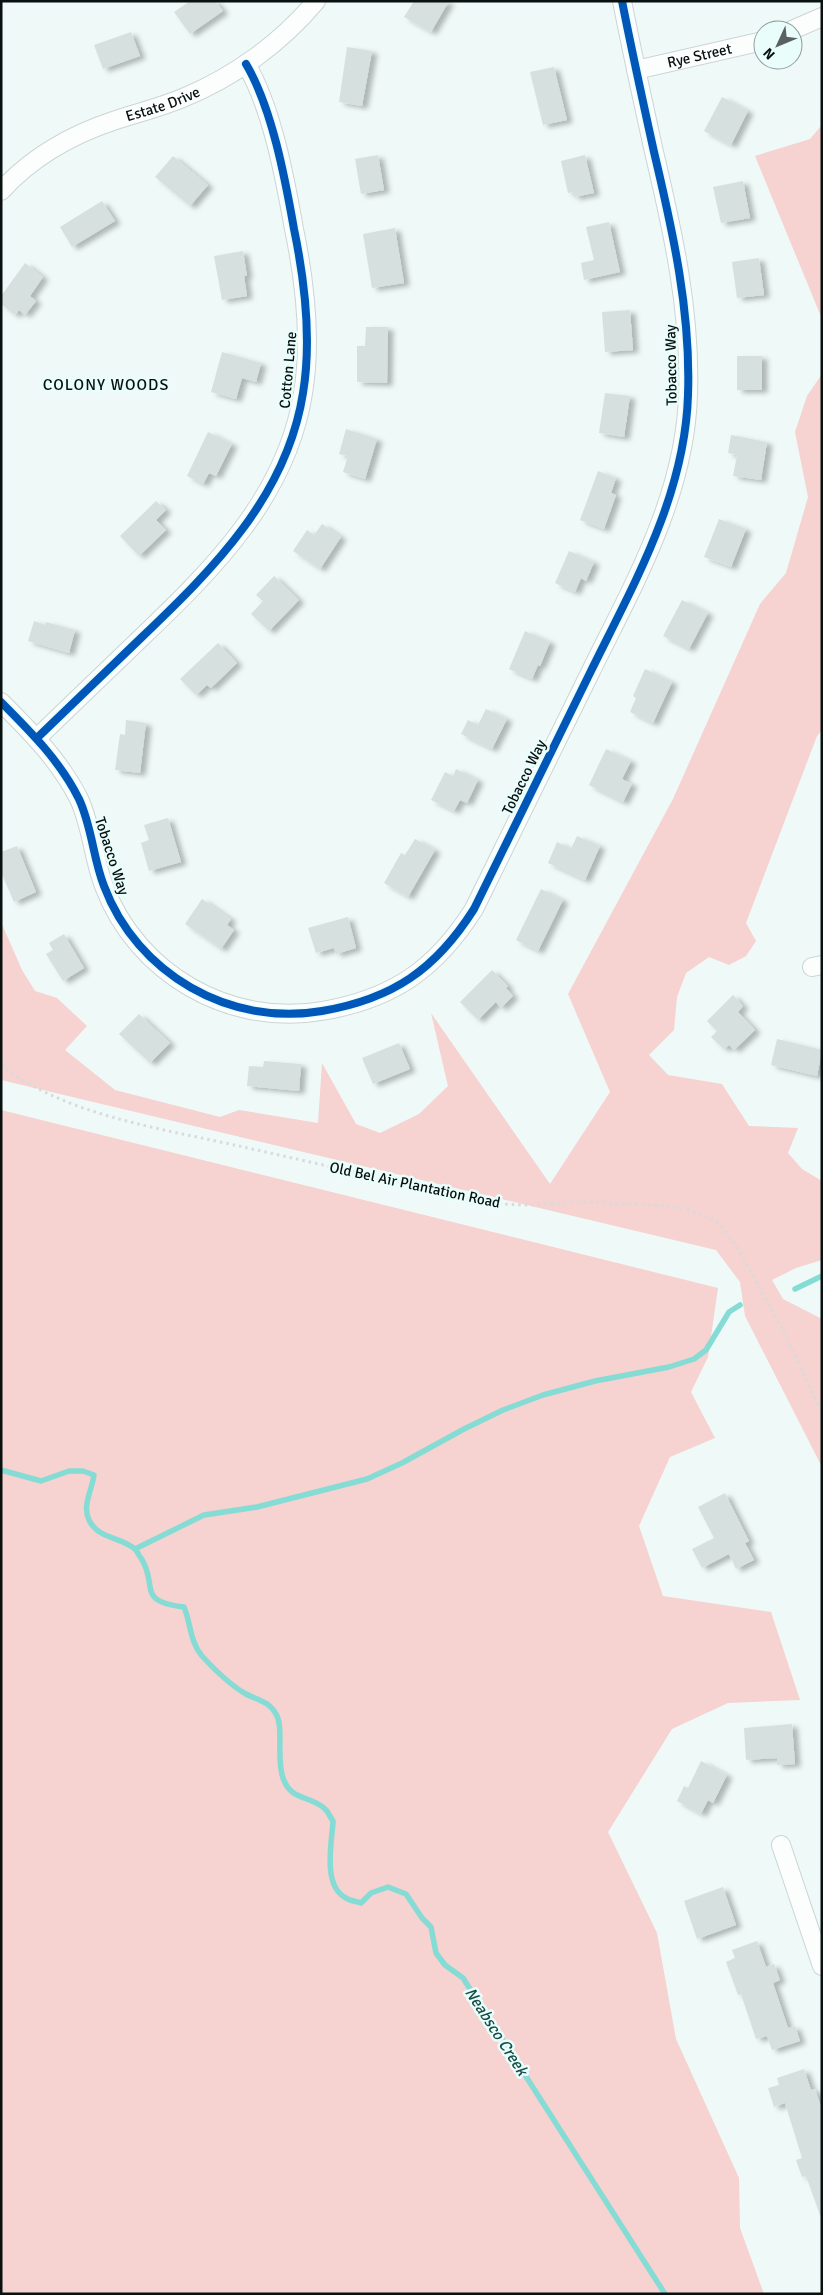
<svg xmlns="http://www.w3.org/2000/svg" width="823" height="2295" viewBox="0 0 823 2295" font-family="Signika,sans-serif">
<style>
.green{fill:#f6d2d1}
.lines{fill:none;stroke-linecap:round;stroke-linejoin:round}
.stream{stroke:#84dcd4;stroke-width:5.5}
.building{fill:#d6e0df;filter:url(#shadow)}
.minor-casing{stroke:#cbd5d4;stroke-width:20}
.path{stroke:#d8dbdb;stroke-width:3;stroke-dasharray:2.5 4;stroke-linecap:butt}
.minor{stroke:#fcfefe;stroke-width:18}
.cycleway-casing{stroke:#e9fefb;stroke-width:11}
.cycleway{stroke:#0057b8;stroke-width:8}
.labels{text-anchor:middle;stroke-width:5;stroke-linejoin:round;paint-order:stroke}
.street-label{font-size:15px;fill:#091110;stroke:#e9fefb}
.neighbourhood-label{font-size:16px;letter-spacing:1px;fill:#091110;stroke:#e9fefb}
.water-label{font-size:16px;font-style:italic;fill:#164c47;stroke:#e9fefb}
</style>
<defs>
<filter id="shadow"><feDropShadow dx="5.5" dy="3" stdDeviation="2.5" flood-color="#0004"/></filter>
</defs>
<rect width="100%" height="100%" fill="#eef9f8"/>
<path class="green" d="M822 125V319L755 156 810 139Z
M822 374V730L817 736 746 923 756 941 746 956 729 965 709 957 686 973 677 997 674 1030 649 1055 668 1075 722 1084 749 1126 798 1128 788 1153 802 1169 822 1181V1260L796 1268 772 1280 783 1299 822 1319V1467L745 1316 740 1282 716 1250 1 1080V922L22 970 35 991 57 998 87 1026 65 1050 115 1090 220 1117 239 1110 318 1123 322 1063 356 1124 380 1133 419 1114 448 1086 431 1013 550 1184 610 1092 568 994 673 799 760 604 786 573 808 497 795 432 807 396Z
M1 1110 718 1288 708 1357 691 1392 715 1438 670 1457 639 1526 663 1596 771 1612 800 1700 728 1703 672 1729 608 1832 657 1933 676 2039 739 2178 740 2228 764 2294H1Z"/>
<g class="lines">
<path class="stream" d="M795 1289 822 1276
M1 1470 41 1481 69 1471H83L94 1475C92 1490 82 1506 89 1520 99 1540 120 1536 135 1549 137 1551 139 1556 141 1558 159 1586 135 1601 184 1607 191 1624 190 1642 202 1656 214 1669 230 1685 246 1694 257 1700 269 1701 276 1714 284 1727 276 1759 283 1778 291 1801 309 1795 324 1808 328 1811 330 1817 333 1821 332 1842 322 1886 346 1898 350 1901 356 1901 361 1903L371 1893 388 1887 406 1894 422 1918 431 1927 436 1953 445 1965 463 1978 665 2294
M135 1549 204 1515 257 1507 367 1479 402 1463 464 1429 503 1410 543 1395 595 1381 669 1367 694 1359 706 1350 729 1312 740 1305"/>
</g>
<path class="building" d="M190 1H215L223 11 190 34 174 12Z
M414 1H449L431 32 404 17Z
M131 32 140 56 103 69 94 45Z
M347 47 372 51 362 106 339 102Z
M554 67 567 120 543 125 530 72Z
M722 97 748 111 731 145 704 131Z
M378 155 384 190 361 194 355 159Z
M585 155 594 193 574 197 573 192 568 193 561 161Z
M173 156 208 185 190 206 155 177Z
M743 181 750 218 721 223 713 187Z
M102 201 115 221 72 247 60 227Z
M609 222 620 272 584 280 581 263 594 260 586 227Z
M395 228 404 283 372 288 363 234Z
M243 251 247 276H244L247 296 222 300 214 256Z
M759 258 764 295 737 298 732 262Z
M25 263 43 277 30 296 36 301 25 315 19 310 15 315 1 304V296Z
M630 310 633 350 605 352 602 312Z
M366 327H388L387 383 357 382V346H365Z
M222 352 261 363 256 382 242 378 236 399 211 392Z
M737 356H762V390H737Z
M605 393 630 396 624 437 599 433Z
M346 429 377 439 365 479 343 472 348 456 339 454Z
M208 432 232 444 216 476 209 473 203 484 187 476Z
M731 435 767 442 761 480 733 476 737 455 728 453Z
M598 471 616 478 611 493 616 495 604 529 580 520Z
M156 501 166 510 156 520 166 530 139 556 120 536Z
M719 519 746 529 731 567 704 557Z
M322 524 341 537 320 569 293 551 307 530 314 535Z
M569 551 594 562 586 581 581 578 575 592 555 583Z
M274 576 299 600 269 631 251 614 263 601 256 595Z
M682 600 708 613 689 649 663 636Z
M34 621 46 625V622L75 630 69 653 28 641Z
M525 631 550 642 540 666 538 665 532 679 509 669Z
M218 643 237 663 211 688 207 685 196 695 180 679Z
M645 669 672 682 653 723 630 712 636 698 633 696Z
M486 709 507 719 492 749 461 734 468 720 478 725Z
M126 720 146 723 140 773 115 770 120 734 125 735Z
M606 749 631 761 622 779 632 784 623 802 589 785Z
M456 769 478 780 467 803 460 800 454 811 431 800 445 772 453 776Z
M168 818 181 862 149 871 141 843 149 840 144 825Z
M577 836 600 846 585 880 548 863 557 842 571 849Z
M415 839 435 850 408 897 384 883 401 853 405 855Z
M17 846 36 892 14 902 1 872V852Z
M541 889 563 900 538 951 516 940Z
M202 899 231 919 227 925 234 930 221 949 185 924Z
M348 917 356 948 336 954 334 948 316 953 308 928Z
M64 934 84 968 63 981 46 954 53 950 49 943Z
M492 970 508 986 506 988 513 996 501 1008 496 1002 478 1020 460 1002Z
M733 995 743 1006 738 1012 755 1030 734 1050 729 1045 724 1049 711 1037 717 1031 707 1021Z
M139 1014 170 1043 150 1063 119 1034Z
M777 1039 822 1050 817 1076 771 1065Z
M399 1043 410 1069 373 1084 362 1058Z
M264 1061 301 1064 299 1091 247 1086 249 1066 263 1067Z
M725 1493 749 1541 745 1543 754 1560 736 1569 729 1554 702 1568 692 1549 714 1538 698 1507Z
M792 1724 795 1764 777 1765V1758L746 1760 744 1728Z
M701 1761 727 1775 713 1803 708 1800 701 1814 677 1801 684 1786 688 1788Z
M723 1887 736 1925 697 1939 684 1901Z
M757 1941 766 1967 774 1964 780 1980 773 1983 788 2028 795 2026 800 2041 772 2050 767 2036 756 2039 741 1994 738 1995 726 1962 735 1958 732 1950Z
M804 2069 811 2090 815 2089 822 2110V2215H820L806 2176 802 2177 796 2160 802 2158 785 2103 774 2107 768 2088 779 2085 777 2078Z"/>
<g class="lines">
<g class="minor-casing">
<g id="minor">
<path d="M792 30 822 17"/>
<path id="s1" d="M636 70 763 41"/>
<path id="s2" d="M1 191C31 158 71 135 113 121 137 113 162 107 185 97 234 77 282 42 316 1"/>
<path d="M1 702C31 732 60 761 79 799 92 827 93 858 104 886 137 974 230 1027 322 1011 393 999 436 969 474 909 512 831 551 753 589 675 632 587 685 497 688 395 691 313 673 232 654 152 643 102 632 52 622 1"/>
<path d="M37 738C72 704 107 671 142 637 213 569 287 496 303 393 312 339 305 282 294 229 285 178 272 108 246 64"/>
<path d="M812 967 822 965"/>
<path d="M781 1845 822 1966"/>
</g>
</g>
<path class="path" d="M1 1065C65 1116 165 1129 243 1147 311 1162 379 1178 447 1192L480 1202 498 1204 530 1205 581 1202 656 1205 686 1209 716 1220 739 1250 782 1329 822 1412"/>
<use href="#minor" class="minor"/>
<g class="cycleway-casing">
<path id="cycleway" d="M1 702C31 732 60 761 79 799 92 827 93 858 104 886 137 974 230 1027 322 1011 393 999 436 969 474 909 512 831 551 753 589 675 632 587 685 497 688 395 691 313 673 232 654 152 643 102 632 52 622 1
M37 738C72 704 107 671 142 637 213 569 287 496 303 393 312 339 305 282 294 229 285 178 272 108 246 64"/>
</g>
<use href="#cycleway" class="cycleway"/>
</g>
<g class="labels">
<g class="street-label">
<text dy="5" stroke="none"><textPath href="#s1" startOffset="65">Rye Street</textPath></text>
<text dy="5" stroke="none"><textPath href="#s2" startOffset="186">Estate Drive</textPath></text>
<text transform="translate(671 365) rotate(-91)" y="5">Tobacco Way</text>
<text transform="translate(288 370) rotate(-85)" y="5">Cotton Lane</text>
<text transform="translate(524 777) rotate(-64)" y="5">Tobacco Way</text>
<text transform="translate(112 856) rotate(72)" y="5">Tobacco Way</text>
<text transform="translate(415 1185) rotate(12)" y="5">Old Bel Air Plantation Road</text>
</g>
<g class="neighbourhood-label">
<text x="106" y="390">COLONY WOODS</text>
</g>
<g class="water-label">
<text transform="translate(497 2031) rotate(57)" y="6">Neabsco Creek</text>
</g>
</g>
<rect width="823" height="2295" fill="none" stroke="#091110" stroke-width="5"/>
<g transform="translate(778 45) rotate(226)"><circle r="24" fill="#e9fefb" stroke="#8f9f9d"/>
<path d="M0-4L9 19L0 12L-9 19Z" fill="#596261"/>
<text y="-8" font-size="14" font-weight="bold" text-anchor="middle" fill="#091110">N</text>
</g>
</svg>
